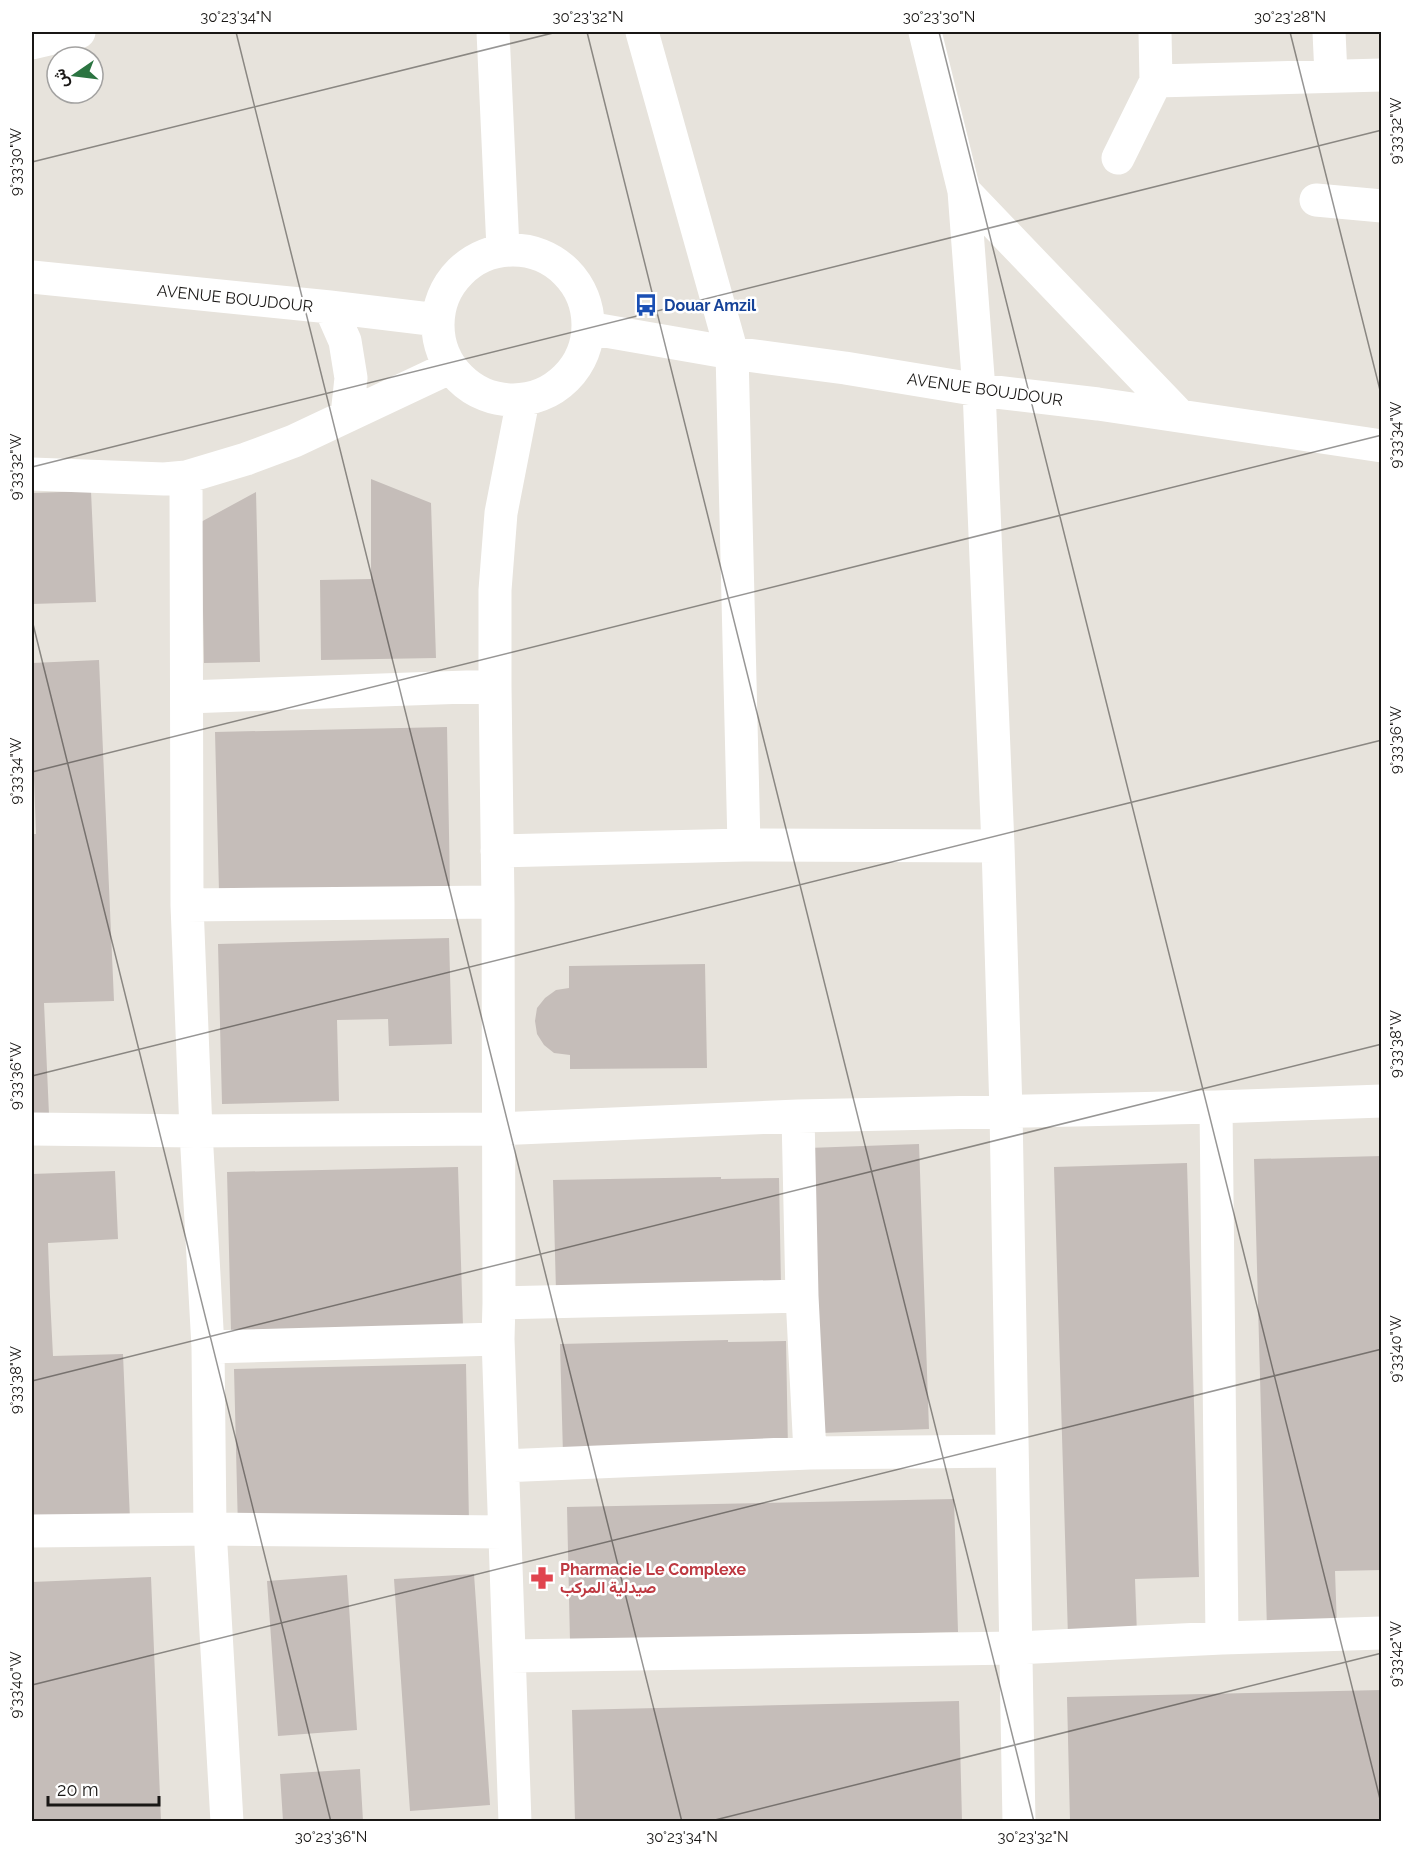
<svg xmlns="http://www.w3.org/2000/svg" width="1413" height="1853" viewBox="0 0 1413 1853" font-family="Raleway,Vazirmatn,sans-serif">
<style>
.building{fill:#c5bdb9}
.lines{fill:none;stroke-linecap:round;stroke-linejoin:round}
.minor{stroke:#fff;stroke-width:33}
.ticks{fill:none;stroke:#191715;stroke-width:1.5;stroke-opacity:0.45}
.labels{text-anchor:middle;stroke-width:5;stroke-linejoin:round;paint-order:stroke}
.street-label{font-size:16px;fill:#191715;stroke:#fff}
.transit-label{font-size:16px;font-weight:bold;fill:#164399;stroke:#fff;text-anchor:start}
.health-label{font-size:16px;font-weight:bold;fill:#be3a42;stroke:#fff;text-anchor:start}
.neatline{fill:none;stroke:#191715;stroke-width:2}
.ticks-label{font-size:15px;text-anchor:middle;fill:#191715}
</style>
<rect width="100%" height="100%" fill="#e7e3dc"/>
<path class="building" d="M371 479 431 503 436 658 321 660 320 580 371 579Z
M91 491 96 602 32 604V493Z
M256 492 260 662 204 663 202 560 199 523Z
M99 660 114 1001 44 1003 49 1114 32 1115V834H36L34 779H32V663Z
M447 727 450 886 219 892 215 732Z
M449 938 452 1044 389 1046 388 1019 337 1020 339 1101 222 1104 218 944Z
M705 964 707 1068 570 1069V1055L554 1053 544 1045 537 1034 535 1021 537 1008 545 998 556 990 569 988V966Z
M919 1144 929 1429 821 1433 808 1148Z
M1382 1156V1570L1335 1571 1337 1628 1267 1630 1254 1159Z
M1187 1163 1199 1577 1135 1579 1137 1635 1068 1637 1054 1167Z
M458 1167 463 1326 231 1331 227 1172Z
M115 1171 118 1239 48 1243 50 1297 53 1356 123 1354 130 1520 32 1524V1174Z
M721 1177V1179L779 1178 781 1286 556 1291 553 1180Z
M728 1340V1342L786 1341 788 1450 563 1455 560 1344Z
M466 1364 469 1523 238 1529 234 1369Z
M954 1499 958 1632 570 1641 567 1507Z
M474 1574 490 1805 410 1811 394 1579Z
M347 1575 357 1730 278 1736 267 1581Z
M151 1577 161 1821H32V1582Z
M1382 1690V1821H1070L1067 1697Z
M959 1701 962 1821H575L572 1710Z
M360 1769 363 1821H283L280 1774Z"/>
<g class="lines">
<path class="minor" d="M493 32 503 249
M642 32 732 353 744 845
M925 32 964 191 1180 416
M1329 32 1331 75
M32 43 79 32
M1156 81 1382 75
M1118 158 1156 81 1155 32
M964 191 979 390 998 846 1006 1112 1019 1822
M1316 200 1382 206
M438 325a75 75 0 1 1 150 0a75 75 0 1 1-150 0Z
M32 277 330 307 438 320
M330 307 345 341 351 378 347 415
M588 328 732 353 845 368 979 390 1098 404 1382 446
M32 474 164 479 186 477 246 459 294 441 451 367
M186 477 187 905 196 1131 208 1347 210 1529 227 1822
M187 697 495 686
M497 851 744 845 998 846
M187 905 498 902
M1216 1107 1222 1638
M798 1116 802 1296 810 1453
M32 1129 196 1131 498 1129 798 1116 1216 1107 1382 1101
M499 1303 802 1296
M208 1347 498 1339
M503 1466 810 1453 1011 1451
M32 1531 210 1529 503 1532
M510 1656 1015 1648 1222 1638 1382 1633
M515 1822 498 1339 499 1303 498 902 495 686V590L501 513 523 400"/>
</g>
<path class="ticks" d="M236 32 682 1822M587 32 1034 1822M939 32 1382 1807M1290 32 1382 398M32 162 557 32M32 467 1382 130M32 620 331 1822M32 772 1382 435M32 1076 1382 740M32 1381 1382 1044M32 1685 1382 1349M707 1822 1382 1653"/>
<defs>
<g id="bus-bare" transform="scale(1.8)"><path d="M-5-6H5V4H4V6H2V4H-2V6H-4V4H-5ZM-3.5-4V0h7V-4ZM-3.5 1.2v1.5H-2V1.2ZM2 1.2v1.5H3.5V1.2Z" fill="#1a4fb4" stroke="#fff" stroke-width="2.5" paint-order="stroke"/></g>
<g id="pharmacy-bare" transform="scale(1.8)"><path d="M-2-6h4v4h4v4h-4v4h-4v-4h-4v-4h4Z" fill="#e0444e" stroke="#fff" stroke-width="2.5" paint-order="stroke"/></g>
</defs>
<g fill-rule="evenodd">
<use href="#bus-bare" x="646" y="305"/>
<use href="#pharmacy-bare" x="542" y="1578"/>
</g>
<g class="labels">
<g class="street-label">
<text transform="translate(235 298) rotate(6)" y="6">AVENUE BOUJDOUR</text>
<text transform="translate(985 389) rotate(8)" y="6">AVENUE BOUJDOUR</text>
</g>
<g class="transit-label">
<text x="664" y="311">Douar Amzil</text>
</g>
<g class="health-label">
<text x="560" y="1575">Pharmacie Le Complexe<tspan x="560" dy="18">صيدلية المركب</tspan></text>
</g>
</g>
<rect width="1413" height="1853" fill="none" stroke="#ffffff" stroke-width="66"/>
<g transform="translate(75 75) rotate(256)"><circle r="28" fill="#ffffff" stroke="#a3a2a1" stroke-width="1.5"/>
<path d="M0-4.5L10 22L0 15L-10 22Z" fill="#2b7441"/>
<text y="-9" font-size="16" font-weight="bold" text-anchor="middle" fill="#191715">ش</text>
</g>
<path d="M48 1796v9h111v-9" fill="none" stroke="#191715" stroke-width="3"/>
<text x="57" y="1796" font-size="18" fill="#191715" stroke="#ffffff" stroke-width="4.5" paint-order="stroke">20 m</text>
<rect x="33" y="33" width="1347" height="1787" class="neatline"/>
<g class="ticks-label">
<text x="236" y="22">30°23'34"N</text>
<text x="588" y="22">30°23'32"N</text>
<text x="939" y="22">30°23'30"N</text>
<text x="1290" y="22">30°23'28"N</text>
<text transform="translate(1396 131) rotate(-90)" y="5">9°33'32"W</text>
<text transform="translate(16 162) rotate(-90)" y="5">9°33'30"W</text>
<text transform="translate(1396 435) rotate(-90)" y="5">9°33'34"W</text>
<text transform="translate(16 467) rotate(-90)" y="5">9°33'32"W</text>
<text transform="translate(1396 740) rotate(-90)" y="5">9°33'36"W</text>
<text transform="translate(16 771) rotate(-90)" y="5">9°33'34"W</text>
<text transform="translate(1396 1044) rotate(-90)" y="5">9°33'38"W</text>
<text transform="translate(16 1076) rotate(-90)" y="5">9°33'36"W</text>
<text transform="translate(1396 1349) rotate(-90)" y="5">9°33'40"W</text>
<text transform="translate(16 1380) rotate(-90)" y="5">9°33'38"W</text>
<text transform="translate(1396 1654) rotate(-90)" y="5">9°33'42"W</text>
<text transform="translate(16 1685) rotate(-90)" y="5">9°33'40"W</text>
<text x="331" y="1842">30°23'36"N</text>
<text x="682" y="1842">30°23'34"N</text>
<text x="1033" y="1842">30°23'32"N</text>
</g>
</svg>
